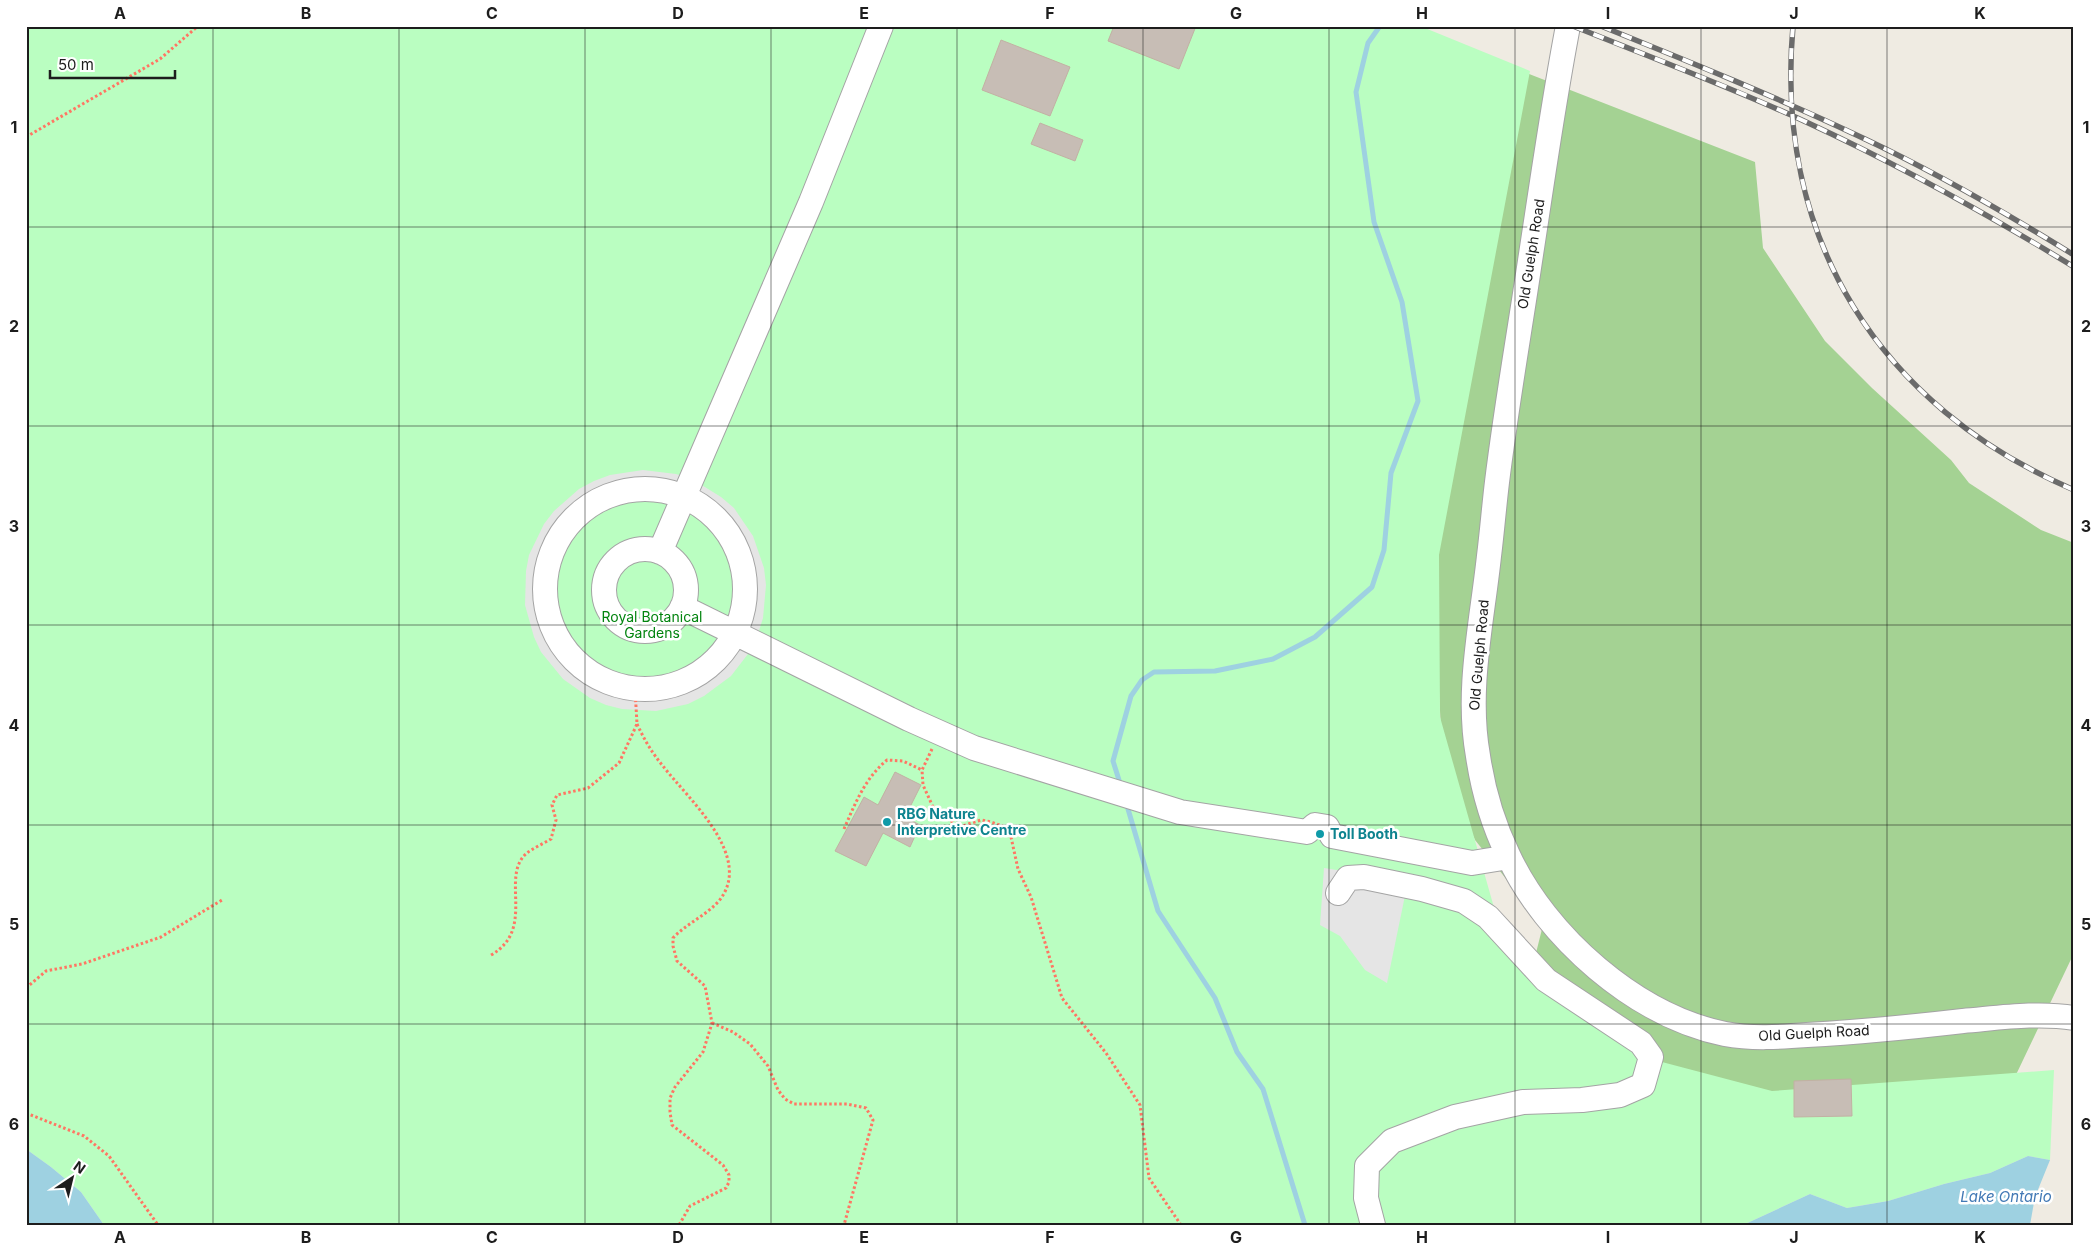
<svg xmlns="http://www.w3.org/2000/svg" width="2100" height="1251" viewBox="0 0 2100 1251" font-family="Inter,sans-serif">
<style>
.forest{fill:#a4d293}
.park{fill:#bafec1}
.parking{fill:#e5e5e5;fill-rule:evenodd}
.water{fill:#9ed1e1}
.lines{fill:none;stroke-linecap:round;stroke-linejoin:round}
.stream{stroke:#9ed1e1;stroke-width:5}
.building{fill:#c7bdb5;stroke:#c2b1a3}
.minor-casing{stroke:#a4a4a4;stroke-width:26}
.path{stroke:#ff7663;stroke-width:3;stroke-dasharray:2.5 2.5;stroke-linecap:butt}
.minor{stroke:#fff;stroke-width:24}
.rail-casing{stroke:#6b6b6b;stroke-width:5.5}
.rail{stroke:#fff;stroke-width:4;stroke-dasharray:11;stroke-linecap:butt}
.grid{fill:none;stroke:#1d1d1d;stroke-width:1;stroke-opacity:0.55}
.culture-dot{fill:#0f9aa8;stroke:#fff;stroke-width:2}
.labels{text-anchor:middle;stroke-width:5;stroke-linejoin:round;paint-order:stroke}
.street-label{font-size:14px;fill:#1d1d1d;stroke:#fff}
.park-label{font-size:14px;fill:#02840f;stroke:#fff}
.culture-label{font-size:14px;font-weight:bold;fill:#0d838f;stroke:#fff;text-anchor:start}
.water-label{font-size:15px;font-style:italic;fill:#4279b5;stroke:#fff}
.neatline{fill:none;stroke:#1d1d1d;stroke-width:2}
.grid-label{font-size:16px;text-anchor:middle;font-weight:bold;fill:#1d1d1d}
</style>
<rect width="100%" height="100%" fill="#efebe2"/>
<path class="forest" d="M1406 26 1755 162 1763 248 1825 341 1872 388 1951 460 1969 483 2041 530 2074 543V953L1983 1144 715 891 1525 997 1543 925 1475 840 1443 771Z"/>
<path class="park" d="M26 26H1420L1530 71 1439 555 1440 717 1495 911 1547 982 1643 1057 1772 1091 2054 1070 2050 1160 2028 1156 1990 1173 1944 1184 1888 1201 1847 1208 1810 1194 1743 1225H104L81 1192 51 1167 26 1149Z"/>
<path class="parking" d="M643 470 676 474 692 479 721 497 734 508 753 536 764 568 766 585 763 618 758 634 751 650 731 676 704 696 688 704 656 711 622 709 606 705 590 698 563 679 541 652 534 637 525 605 526 571 529 555 544 524 554 511 579 489 594 481 610 475ZM642 499 671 503 685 508 709 525 726 549 734 577 735 591 730 620 716 646 695 665 669 677 654 680 625 678 598 667 586 659 567 637 561 623 554 595V580L562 553 578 528 601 510 614 504Z
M1324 868 1408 881 1387 983 1365 970 1340 936 1320 925Z"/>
<path class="water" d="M26 1149 51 1167 81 1192 104 1225H26Z
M2028 1156 2050 1160 2035 1197 2030 1225H1743L1810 1194 1847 1208 1888 1201 1944 1184 1990 1173Z"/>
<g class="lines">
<path class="stream" d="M1119 780 1113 761 1131 696 1142 680 1154 672 1215 671 1273 659 1315 637 1372 587 1384 550 1391 473 1418 401 1402 302 1374 222 1356 92 1368 43 1380 26
M1128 809 1158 911 1215 998 1237 1052 1263 1089 1305 1225"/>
</g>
<path class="building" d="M1114 26H1196L1179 69 1108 41Z
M1001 40 1070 67 1050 116 982 90Z
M1040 123 1083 140 1075 161 1031 144Z
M895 772 921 785 905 817 920 825 910 847 883 833 866 866 835 851 864 797 878 805Z
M1851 1079 1852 1116 1794 1117V1081Z"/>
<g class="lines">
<g class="minor-casing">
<path id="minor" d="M1568 26C1553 104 1542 183 1530 261 1519 335 1506 408 1497 482 1494 507 1492 532 1489 556 1482 622 1466 690 1478 756 1483 790 1493 824 1508 855 1546 937 1636 1016 1725 1034 1752 1039 1780 1037 1807 1035 1859 1032 1911 1027 1963 1021 1999 1018 2037 1012 2074 1018
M545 589a100 100 0 1 1 200 0a100 100 0 1 1-200 0Z
M604 590a41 41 0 1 1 82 0a41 41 0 1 1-82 0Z
M660 552 811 202 881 26
M682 607 909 719 974 748 1180 812 1307 832 1315 825 1327 827 1332 836 1472 863 1509 857
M1338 893 1348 878 1364 877 1422 889 1464 901 1488 917 1546 980 1641 1043 1651 1057 1643 1085 1620 1095 1582 1100 1523 1102 1455 1117 1392 1141 1367 1166 1366 1198 1373 1225"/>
</g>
<path class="path" d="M26 137 160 59 198 26
M637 724C644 739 652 753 663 766 689 800 756 858 718 902 705 916 686 924 673 938V946L677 961 705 986 712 1023 703 1052 675 1087 670 1098V1112L672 1125 723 1165 729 1175V1182L726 1188 690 1206 679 1225
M932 749 922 770 923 785 933 807 959 827 981 820 991 822 1005 827 1011 837 1018 869 1031 897 1062 998 1106 1053 1140 1105 1149 1178 1181 1225
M844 829C855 804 865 778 887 760L903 761 922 770
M491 955C537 929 499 876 527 853 533 848 543 844 551 839L556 820 552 805 557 795 588 788 619 763 637 724 635 689
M26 988 46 971 82 964 161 937 222 900
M712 1023 733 1032 750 1044 768 1066 778 1090 785 1099 794 1104H847L866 1108 873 1120 844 1225
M26 1113 84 1136 109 1156 158 1225"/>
<use href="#minor" class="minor"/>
<g class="rail-casing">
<path id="rail" d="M1573 26C1650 57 1728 86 1804 121 1897 164 1986 213 2074 267
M1601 26C1690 62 1779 98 1865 139 1937 173 2006 213 2074 255
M1793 26C1774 239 1879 406 2074 490"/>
</g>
<use href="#rail" class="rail"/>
</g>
<path class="grid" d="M213 26V1225M399 26V1225M585 26V1225M771 26V1225M957 26V1225M1143 26V1225M1329 26V1225M1515 26V1225M1701 26V1225M1887 26V1225M26 227H2074M26 426H2074M26 625H2074M26 825H2074M26 1024H2074"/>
<g class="culture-dot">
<circle cx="887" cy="822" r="5"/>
<circle cx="1320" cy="834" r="5"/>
</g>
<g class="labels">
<g class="street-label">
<text transform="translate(1531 254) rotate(-81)" y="5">Old Guelph Road</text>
<text transform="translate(1479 655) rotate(-85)" y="5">Old Guelph Road</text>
<text transform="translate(1814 1033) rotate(-3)" y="5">Old Guelph Road</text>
</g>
<g class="park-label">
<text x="652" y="622">Royal Botanical<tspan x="652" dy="16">Gardens</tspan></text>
</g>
<g class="culture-label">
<text x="897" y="819">RBG Nature<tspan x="897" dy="16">Interpretive Centre</tspan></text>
<text x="1330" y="839">Toll Booth</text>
</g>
<g class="water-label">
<text x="2006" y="1202">Lake Ontario</text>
</g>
</g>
<rect width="2100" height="1251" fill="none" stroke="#ffffff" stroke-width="55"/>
<g transform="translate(72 1178) rotate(35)" stroke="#ffffff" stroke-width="4" paint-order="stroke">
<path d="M0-4L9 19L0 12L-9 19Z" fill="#1d1d1d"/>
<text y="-8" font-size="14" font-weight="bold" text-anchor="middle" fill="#1d1d1d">N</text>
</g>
<path d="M50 70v8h125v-8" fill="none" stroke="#1d1d1d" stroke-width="2.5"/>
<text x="58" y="70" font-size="15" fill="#1d1d1d" stroke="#ffffff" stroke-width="4" paint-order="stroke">50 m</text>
<rect x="28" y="28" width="2044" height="1196" class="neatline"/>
<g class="grid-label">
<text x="120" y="19">A</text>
<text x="306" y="19">B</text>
<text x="492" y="19">C</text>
<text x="678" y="19">D</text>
<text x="864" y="19">E</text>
<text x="1050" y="19">F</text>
<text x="1236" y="19">G</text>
<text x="1422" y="19">H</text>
<text x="1608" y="19">I</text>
<text x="1794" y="19">J</text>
<text x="1980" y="19">K</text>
<text x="14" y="133">1</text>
<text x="2086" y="133">1</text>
<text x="14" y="332">2</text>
<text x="2086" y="332">2</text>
<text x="14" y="532">3</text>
<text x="2086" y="532">3</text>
<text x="14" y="731">4</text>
<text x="2086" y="731">4</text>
<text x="14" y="930">5</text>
<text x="2086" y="930">5</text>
<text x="14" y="1130">6</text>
<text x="2086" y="1130">6</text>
<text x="120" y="1243">A</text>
<text x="306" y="1243">B</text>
<text x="492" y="1243">C</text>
<text x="678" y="1243">D</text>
<text x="864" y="1243">E</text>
<text x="1050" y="1243">F</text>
<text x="1236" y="1243">G</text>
<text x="1422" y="1243">H</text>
<text x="1608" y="1243">I</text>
<text x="1794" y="1243">J</text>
<text x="1980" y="1243">K</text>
</g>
</svg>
